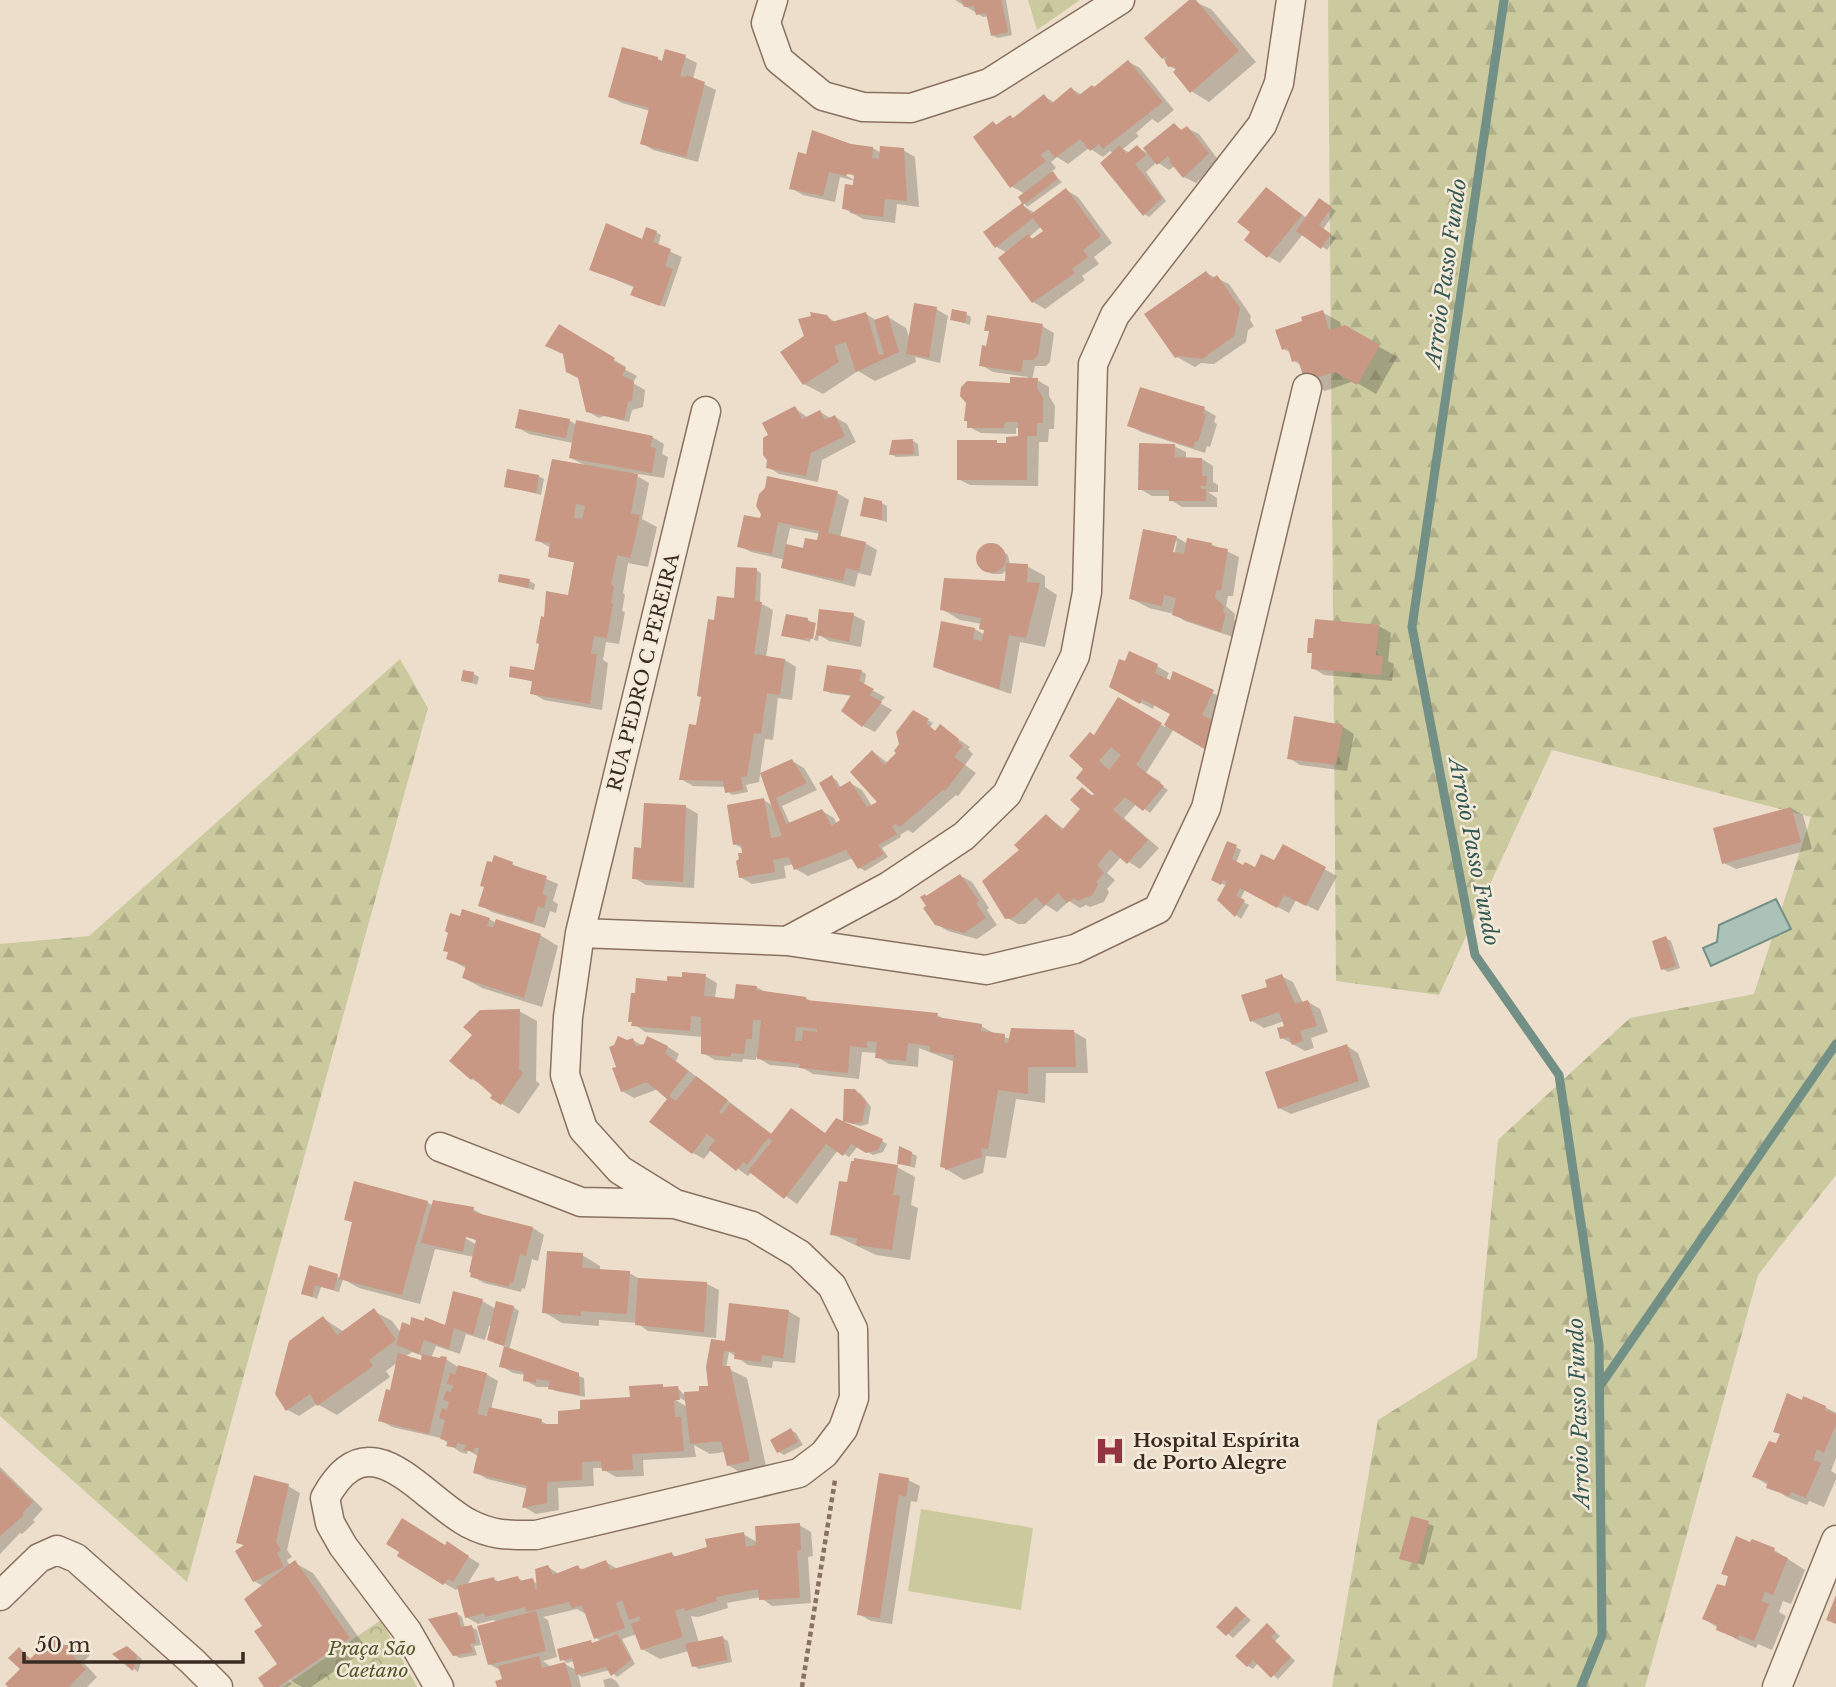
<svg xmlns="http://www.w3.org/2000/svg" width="1836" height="1687" viewBox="0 0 1836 1687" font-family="'Libre Baskerville',serif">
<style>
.forest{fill:url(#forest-firs)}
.park{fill:url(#park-crowns)}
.garden{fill:#cbca9f}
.water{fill:#abc2b8;stroke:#729085;stroke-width:2}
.shadow{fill:#0003;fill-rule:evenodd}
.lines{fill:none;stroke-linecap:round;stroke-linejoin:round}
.stream{stroke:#729085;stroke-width:9}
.building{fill:#c89884;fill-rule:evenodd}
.minor-casing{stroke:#897160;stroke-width:31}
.path{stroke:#897160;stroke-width:4.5;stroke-dasharray:5 3.5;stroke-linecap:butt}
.minor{stroke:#f7edde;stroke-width:28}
.labels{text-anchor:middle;stroke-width:5;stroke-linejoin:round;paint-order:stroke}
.street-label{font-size:19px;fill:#3a2b22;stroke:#f4eada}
.poi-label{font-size:19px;font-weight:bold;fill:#3a2b22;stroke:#f4eada;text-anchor:start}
.park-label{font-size:19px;font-style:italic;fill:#50552a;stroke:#f4eada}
.water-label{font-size:21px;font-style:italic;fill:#335952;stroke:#f4eada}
</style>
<defs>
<pattern id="forest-firs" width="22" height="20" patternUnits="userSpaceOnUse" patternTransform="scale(1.75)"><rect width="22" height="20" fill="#cbca9f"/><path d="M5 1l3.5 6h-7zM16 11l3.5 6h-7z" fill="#afae89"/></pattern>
<pattern id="park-crowns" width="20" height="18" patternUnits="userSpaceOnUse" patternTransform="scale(1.75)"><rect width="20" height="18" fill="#cbca9f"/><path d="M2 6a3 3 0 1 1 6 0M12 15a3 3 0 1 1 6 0" fill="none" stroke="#afae89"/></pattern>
</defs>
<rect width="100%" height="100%" fill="#eddecb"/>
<path class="forest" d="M1028 0H1080L1037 30Z
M1328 0H1836V1175L1758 1275 1645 1687H1332L1378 1420 1477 1358 1498 1140 1630 1018 1754 994 1811 817 1552 750 1439 995 1336 981Z
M400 659 428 708 187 1582 0 1416V944L89 936Z"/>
<path class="park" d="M381 1620 417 1687H283Z"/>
<path class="garden" d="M921 1509 1033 1528 1021 1610 908 1591Z"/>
<path class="water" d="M1776 899 1791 929 1711 966 1703 948 1717 942 1719 925Z"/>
<path class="shadow" d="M955 0H1006L1012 35 998 38 992 35 989 16 983 17Z
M1191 0 1211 9 1256 62 1209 102 1191 91 1177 70 1169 66 1163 58Z
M685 57 697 63 693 79 716 90 698 162 653 150 642 143 650 111 622 103 610 96 658 59 664 62Z
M1129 62 1140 68 1174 110 1158 123 1152 119 1136 133 1139 136 1123 149 1130 153 1137 147 1151 155 1174 125 1183 131 1187 128 1199 134 1219 161 1196 183 1184 177 1175 166 1169 170 1157 162 1146 172 1166 201 1149 217 1144 214 1113 153 1110 151 1103 157 1089 148 1068 164 1057 157 1051 162 1056 168 1051 172 1062 182 1027 207 1020 197 1025 194 1011 186 993 123 998 126 1014 119 1044 96 1055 103 1072 89 1082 95 1096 89Z
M851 145 873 148 881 153 903 150 915 157 919 207 897 204 895 223 863 219 843 208 855 181 840 177 835 202 803 195 791 188 808 156ZM840 168 856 177V181L838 171Z
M1267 189 1307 218 1325 203 1336 211 1323 229 1336 238 1327 250 1303 234 1280 263 1268 256 1252 232Z
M1066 190 1078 197 1112 243 1094 257 1099 264 1082 276 1085 280 1045 309 1033 302 1000 258 1007 253 997 247 985 232 1022 205 1035 213ZM1042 226 1045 231 1034 239 1029 237Z
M656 232 661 235 658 246 682 257 665 307 637 297 635 288 592 269Z
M1206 273 1229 284 1251 316 1250 320 1254 326 1248 330 1246 342 1214 364 1201 363 1195 367 1177 357Z
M936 309 948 316 940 363 915 357 916 362 875 381 858 371 823 394 804 384 806 336 827 317 837 323 866 314 877 321 888 317 906 328 910 340Z
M1322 312 1340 322 1342 328 1345 327 1397 357 1376 394 1354 381 1325 391 1307 380 1301 365 1294 361 1291 353 1284 349 1304 322Z
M966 314 971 317 970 325 952 319Z
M1042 326 1054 333 1050 362 1046 366H1035L1032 380H1037L1049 387V396L1055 406 1054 429H1049L1048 442H1039L1038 486 970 485 958 479 996 442 1002 445 1019 438 1020 428H1016V434L981 433 969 427 1011 385 1028 380V377L993 372 981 365 991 332 986 330Z
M559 327 626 367 624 369 637 376 633 383 645 390 643 407 632 410 629 422 604 416 599 418 587 411 579 377Z
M795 408 808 418 820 412 832 419 835 417 847 424 856 442 822 460 818 482 779 474 768 467Z
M1204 409 1216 416 1214 422 1217 424 1210 447 1207 446 1205 453 1141 432 1130 425Z
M521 411 570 421 577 425 652 437 664 444 662 454 668 457 664 478 632 473 649 483 642 519 657 527 648 567 628 563 623 593 625 595 622 611 625 612 619 644 606 642 603 660 608 663 602 710 544 700 532 693 534 682 511 676 534 672 546 619 569 597 576 563 550 557 551 548 537 540 586 466 571 458 573 443 529 434 517 427Z
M913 441 918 444 919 456 896 457 891 454Z
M1174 446 1186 452V459H1202L1213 466V482L1218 485V492H1208L1217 498V507H1182L1171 500V496H1152L1140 489Z
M538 476 544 479 541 495 506 486Z
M837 493 849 500 840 538 865 543 877 550 871 576 858 573 855 587 788 570 783 567 785 560 751 552 739 546 762 520ZM790 528 820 534 818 542 804 550 786 546Z
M882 503 887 506V522L862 515Z
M1176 537 1188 544H1211L1239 557 1233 596H1228L1226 606 1235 614 1234 620 1237 623 1233 637 1185 621 1174 614 1149 608 1130 598ZM1174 541H1177L1173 561H1170Z
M992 545 1008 555 1010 565 1027 566 1045 576V587L1057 595 1045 647 1020 642 1011 694 946 672 934 666 975 629 985 635V630L982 624 960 620 942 609 1007 583 1008 569 1002 574H992L980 566 978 555 985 547Z
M756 570 761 573 760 603 773 610 766 658 785 660 796 667 792 700 778 698 773 740 765 739 759 782 746 785 748 792 732 795 727 791 726 787 693 786 681 779 698 727 715 622 743 601Z
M500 581H529L535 584 534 590Z
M853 615 865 621 861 647 829 641 819 635 818 641 814 640 818 626Z
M808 620 814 624 810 642 783 635Z
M1379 626 1391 633 1388 661 1394 664 1392 681 1324 675 1313 668 1314 654 1309 652Z
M1157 666 1169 673 1166 680 1170 683 1174 674 1225 699 1213 723 1174 729 1146 773 1161 782 1159 784 1168 790 1150 813 1137 803 1124 818 1159 848 1140 869 1121 857 1107 873 1115 880 1107 889 1109 892 1104 902 1090 907 1086 905 1080 908 1069 901 1057 912 1046 905 1025 924H1018L1006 917 1022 850 1047 816 1065 830 1083 808 1082 789 1094 796 1096 794 1086 769 1095 736 1118 699 1165 727 1172 714 1155 704 1153 709 1122 693Z
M861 671 866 674 864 686 885 697 880 703 892 710 875 732 863 726 852 696 830 693 825 690Z
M474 674 479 677 477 685 463 680Z
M913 712 933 723 930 727 936 731 940 727 970 747 968 749 973 754 965 765 976 773 958 796 956 795 913 833 908 830 900 835 901 837 882 848 888 857 865 871 860 868 853 858 808 876 796 869 794 864 784 866 786 878 752 884 740 877 743 849 735 844 764 800 773 806 762 774 792 761 804 768 817 790 782 806 790 824 822 811 834 818 837 824 843 820 832 777 837 781 841 788 850 783 862 790 872 806 880 803 873 752 888 763 899 753Z
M1343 727 1354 734 1347 771 1300 765 1289 758Z
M686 807 698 814 694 888 646 885 634 878Z
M1791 808 1803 815 1812 849 1736 869 1724 863Z
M1236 847 1241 850 1236 863 1255 869 1275 863 1284 847 1337 876 1318 911 1296 900 1289 913 1245 890 1240 900 1249 905 1241 919 1219 900 1229 887 1216 881Z
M495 857 558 884 553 901 558 904 556 913 550 911 545 928 492 912 480 905Z
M961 876 972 882 989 908 987 910 997 925 977 939 948 931 936 924 927 898Z
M489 919 496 923 540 935 558 946 542 1007 482 988 464 978 467 969 448 958 449 953 445 950Z
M1666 938 1671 941 1680 968 1668 972 1663 969Z
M705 976 717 983 715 998 736 1001 756 987 767 993 806 998 812 1002 937 1015 946 1020 981 1026 997 1035 1011 1039 1074 1032 1086 1039 1088 1073H1046L1045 1103 1016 1099 1006 1158 986 1156 983 1173 964 1180 946 1169 955 1062 919 1048 918 1067 889 1064 877 1057V1053L862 1052 859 1079 813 1074 803 1068 770 1065 756 1057V1060L743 1059 742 1062 715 1060 703 1053V1037L645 1032 630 1021 669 982Z
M1281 976 1293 982 1303 1003 1308 1002 1320 1009 1328 1032 1311 1038 1314 1048 1305 1051 1282 1038 1286 1027 1284 1021 1264 1028 1252 1021 1270 989Z
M519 1011 537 1021 536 1081 540 1084 519 1114 502 1104 485 1087 472 1079Z
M633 1040 643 1046 668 1047 679 1054 676 1061 773 1135 792 1110 826 1134 882 1141 887 1144 883 1152 873 1155 858 1146 849 1157 838 1150 797 1204 752 1172 748 1176 711 1150 704 1159 693 1153 669 1098 658 1089 634 1098 622 1091 618 1068 627 1042Z
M1347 1046 1358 1053 1370 1087 1291 1114 1279 1108Z
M855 1091 861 1094 871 1107 868 1124 860 1126 851 1123Z
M911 1153 917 1156 915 1168 899 1163Z
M897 1167 915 1177 911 1205 918 1208 910 1260 876 1255 832 1234 849 1184Z
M427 1202 433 1206 473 1209 485 1216 533 1228 544 1235 538 1261 532 1259 525 1289 522 1288 521 1292 484 1283 472 1276 474 1257 435 1249 420 1304 359 1288 343 1279 339 1292 321 1287 317 1299 303 1293 310 1267 341 1278 354 1223 346 1219ZM460 1231 477 1241V1245L458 1234Z
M582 1255 600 1266V1271L629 1273 640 1279 707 1284 719 1290 716 1338 648 1331 637 1323 599 1320V1326L562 1323 544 1312Z
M482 1301 496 1309 513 1307 519 1311 509 1350 584 1378 585 1397 556 1391 548 1387H537L525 1380 526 1375 513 1373 501 1366 506 1346 494 1343 492 1326H489L485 1340 466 1334 460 1354 436 1346 431 1358 446 1359 458 1367 486 1374 498 1381 491 1409 541 1421 550 1426H560L582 1411 631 1399 662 1386 667 1389 678 1388 683 1394 701 1392 709 1387 727 1343 788 1311 800 1318 795 1363 773 1361 772 1368 748 1365 729 1352 726 1368 747 1378 767 1471 746 1476 728 1465 725 1452 710 1454 694 1445 696 1457 643 1460 644 1476 616 1477 604 1470V1468H593L594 1486 558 1488 559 1510 536 1514 524 1507 528 1489 487 1479 475 1472 479 1457 468 1450 467 1454 460 1452 441 1438 392 1427 380 1420 391 1392 398 1362 386 1371 390 1377 337 1415 317 1404 299 1416 288 1410 323 1318 344 1332 374 1311 392 1321 401 1333 411 1327 446 1328ZM412 1352 423 1356 422 1362 405 1357ZM673 1394 687 1402V1407L671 1397Z
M1803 1402 1825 1407 1836 1413V1458L1831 1471 1836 1474V1479L1824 1507 1809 1501 1807 1505 1787 1497 1755 1477Z
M791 1430 796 1433 803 1445 784 1455 779 1452Z
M0 1467 43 1509 33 1520 35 1522 22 1534 20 1533 0 1554Z
M880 1475 908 1480 920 1486 917 1502 911 1501 892 1624 871 1621 859 1614Z
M288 1486 300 1493 287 1550 292 1557 287 1560 290 1566 295 1563 313 1573 367 1649 311 1687H302L288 1679 292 1684 287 1687H267L279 1665 265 1626 263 1586 254 1581 245 1546 238 1542Z
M1412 1518 1434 1526 1424 1565 1407 1561Z
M799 1525 811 1532 813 1556 808 1557 811 1603 772 1606 760 1597 727 1603 728 1608 698 1617 691 1616 699 1643 723 1638 728 1641 732 1662 699 1669 694 1666 689 1651 660 1659 642 1649 637 1634 622 1639 635 1664 617 1677 610 1670 582 1677 578 1674 581 1687H498L504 1680 502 1671 489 1664 498 1622 493 1620 478 1624 466 1617 459 1587 456 1590 444 1583 445 1546 447 1544 480 1564 466 1586 494 1579 499 1582 518 1578 524 1582 531 1580 538 1584 548 1567 559 1574 578 1567 584 1570 606 1562 619 1570 672 1554 678 1558 743 1534 757 1542ZM577 1609 586 1614 596 1638 602 1641 562 1659 567 1663 574 1661 576 1670 565 1664 551 1667 543 1661 557 1657 548 1620 543 1617Z
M1774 1550 1805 1570 1791 1604 1783 1601 1779 1612 1786 1616 1772 1650 1758 1644 1756 1648 1736 1639 1704 1619 1726 1589 1730 1577 1723 1573Z
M1237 1608 1251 1620 1233 1638 1219 1626Z
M456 1613 462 1617 465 1628 471 1627 477 1630 481 1645 474 1646 477 1655 460 1658 454 1655Z
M1272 1629 1280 1636 1275 1641 1295 1661 1278 1679 1258 1663 1253 1669 1248 1666Z
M54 1638 67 1646 71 1642 83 1649 90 1655 83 1662 97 1677 87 1687H11L22 1669 19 1649 32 1660Z
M133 1652 142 1659 138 1672 115 1654Z
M611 1678 616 1681 620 1687H605L603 1680Z"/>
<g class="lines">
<path class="stream" d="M1504 0 1412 627 1475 955 1559 1075 1599 1345 1602 1635 1581 1687
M1600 1386 1836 1044"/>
</g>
<path class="building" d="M961 0H1001L1008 32 991 36 986 13 976 15 974 6 964 7Z
M1189 0H1196L1239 51 1190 93 1173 72 1176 69 1174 66 1168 67 1165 62 1167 58 1165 56 1162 59 1144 38Z
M622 47 658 57V60L662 61 665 49 686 55 680 76 686 77V75L705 82 686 157 640 144 649 108 608 97Z
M1128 60 1163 102 1103 149 1099 144 1090 151 1080 139 1055 158 1048 149 1040 155 1046 161 1010 188 973 137 993 121 996 125 1010 115 1013 118 1044 94 1051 104 1071 87 1078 96 1092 85 1094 87Z
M1174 123 1181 130 1187 126 1209 153 1183 178 1169 161 1170 159 1168 156 1157 165 1143 148Z
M812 130 851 144 873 147 872 158 879 159 880 146 904 148 907 201 885 199 883 217 850 213V210L842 209 845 184 853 185 854 175 847 174 846 176 829 172 823 196 789 189 798 152 806 154Z
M1120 145 1126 154 1137 145 1146 155 1135 164 1162 198 1143 216 1100 163Z
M1053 171 1058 179 1023 205 1031 214 1066 188 1101 236 1083 250 1088 257 1072 269 1075 273 1032 303 998 258 1028 234 1032 239 1043 231 1033 218 995 248 983 232 1022 203 1018 197Z
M1266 187 1302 215 1267 258 1244 240 1250 232 1237 222Z
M1319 198 1332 207 1319 225 1331 234 1321 249 1296 231Z
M606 223 642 239 646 227 657 231 653 242 671 249 665 266 673 269 660 306 630 295 634 286 589 270Z
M1206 271 1212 279 1217 275 1240 308 1234 336 1202 359 1179 356 1175 358 1144 314Z
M914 303 937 307 929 358 906 354Z
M952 309 967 312 965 323 950 320Z
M1323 310 1329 330 1345 325 1380 345 1357 385 1335 372 1305 381 1298 360 1292 362 1288 348 1282 350 1275 330 1302 321 1301 317Z
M810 312 827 315 832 322 866 312 879 355 884 354 874 320 888 315 899 352 856 372 846 342 834 346 839 362 803 385 780 352 804 336 798 319 811 316Z
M987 315 1043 324 1038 355 1034 360H1023L1021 372 979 366 982 345 986 346 989 331H984Z
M559 324 610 355 615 358 613 361 626 368 622 375 634 382 632 401 628 402 624 420 586 412 578 378 566 372 563 354 545 346Z
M1010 377 1038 378 1037 388 1043 398V423H1037V436H1027V480H957V440H997V443H1006V437L1018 436V422H1005L1004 428H967V421H964L966 403 960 396 961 387 967 381 1010 383Z
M1140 387 1205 407 1203 414 1206 415 1198 442 1195 441 1193 448 1127 426Z
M795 406 802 419 820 410 825 420 835 415 845 436 811 453 806 476 766 468 767 460 763 455V438L768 435 762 423Z
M519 409 570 419 566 438 515 428Z
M576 420 653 436 650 447 656 448 652 473 569 458Z
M913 439 914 454 889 455 892 440Z
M1139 443 1175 444V457L1202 458V476H1207L1206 486H1201V489H1206V501H1169V490H1138Z
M552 459 638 474 631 514 640 515 635 539 630 558 617 555 611 585 614 586 611 603 613 604 607 638 594 636 591 654H597L590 704 530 694 532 681 509 677 510 666 534 670 539 644 536 643 541 616 544 617 546 591 568 595 574 562 548 557 550 543 535 541ZM576 504 585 506 582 519 574 518Z
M507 469 539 475 536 493 504 487Z
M767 476 838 491 828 533 866 542 859 571 846 568 843 581 781 568 786 544 803 548 805 538 817 540 819 531 778 522 772 554 737 547 744 515 760 518 761 514 756 506 759 494 765 488Z
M864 497 882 501V520L860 516Z
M1143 529 1177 536 1173 552 1184 554 1187 538 1212 543 1211 546 1228 549 1221 591 1216 590 1215 598 1224 606 1223 612 1226 614 1221 632 1172 615 1176 598 1164 595 1162 606 1129 599Z
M976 558a15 15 0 1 1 30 0a15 15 0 1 1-30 0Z
M1006 563 1028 564 1027 582 1040 583 1026 638 1009 635 999 689 933 667 941 621 975 628 973 639 982 641 984 630 979 629 981 618 940 610 944 578 1005 581Z
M736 567 757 568 755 601 762 602 754 654 785 659 780 695 767 693 761 734 754 733 747 776 741 777 743 790 725 793 723 781 679 780 689 724 696 725 701 697 697 696 708 619 714 620 717 596 734 598Z
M499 574 530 579 528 588 498 582Z
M819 609 854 613 849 642 816 635Z
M786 614 808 618V621L816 623 813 639 806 638 805 640 781 636Z
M1315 619 1379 625 1376 655 1383 656 1381 675 1311 669 1312 653H1307L1308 638H1313Z
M1129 651 1158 664 1155 673 1170 680 1173 671 1214 690 1202 715 1214 721 1206 750 1164 725 1170 714 1142 699 1140 704 1109 687 1119 659 1125 661Z
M827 665 862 670 859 681 874 689 869 695 882 702 862 727 841 711 851 695 823 691Z
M463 670 474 672 472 683 461 681Z
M1118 697 1162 723 1136 765 1164 786 1143 811 1125 797 1113 810 1148 840 1127 864 1110 849 1097 865 1104 873 1096 882 1098 884 1093 895 1077 901 1074 898 1067 903 1058 893 1044 906 1036 897 1013 918 1005 919 982 881 1019 850 1014 845 1046 814 1062 830 1080 809 1070 800 1082 787 1092 796 1094 794 1076 778 1083 769 1069 756 1090 732 1094 735ZM1111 747 1121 755 1109 770 1099 761Z
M913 710 929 719 926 723 935 731 940 724 959 739 957 741 963 746 954 757 965 765 945 791 944 789 900 827 896 824 892 826 897 834 878 845 884 854 858 869 846 850 794 870 789 857 773 860 775 872 739 878 736 861 739 859 738 853H742L741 844 733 845 727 805 764 798 771 838 782 836 760 773 792 759 807 783 776 798 786 824 822 809 832 826 840 820 819 783 832 775 838 788 850 781 867 807 877 802 850 772 872 750 884 765 896 753 894 751 899 744 896 732Z
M1294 716 1343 725 1336 765 1287 759Z
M644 803 686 805 683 882 632 879 634 847 641 848Z
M1791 807 1801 842 1722 864 1713 828Z
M1227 841 1237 845 1232 859 1243 865 1245 862 1255 867 1261 854 1274 860 1283 844 1326 867 1306 906 1284 895 1277 908 1240 888 1236 896 1245 900 1235 917 1217 900 1227 882 1223 880 1221 885 1211 880Z
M494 855 513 862 512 865 547 876 542 894 547 896 544 908 538 906 533 923 478 906 484 887 480 886 487 861 492 862Z
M960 874 979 901 976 903 986 918 964 933 935 925 923 908 926 906 920 897 925 894 926 896Z
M462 909 490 918 487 926 493 927 496 919 541 934 524 998 462 978 466 966 446 959 448 952 443 951 448 933 445 931 450 913 460 916Z
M1666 936 1676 966 1661 970 1652 941Z
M682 972 706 974 704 996 734 999 736 984 757 986 756 990 806 997V1000L938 1013 937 1017 982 1024 981 1031 1005 1034 1004 1043H1008L1011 1028 1074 1030 1076 1067H1028V1094L998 1090 988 1149 981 1148 982 1157 945 1170V1168L940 1167 954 1055 930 1052V1046L908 1043 906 1061 875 1058 877 1042 867 1041V1048L850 1046 848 1073 799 1068 800 1064 757 1059 761 1020H753L752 1039H746L744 1054 731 1053V1057L701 1054V1017L691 1016 690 1031 631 1026 632 1022H628L631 993H635L636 978 667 981V976L682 977ZM796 1027H803L817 1029V1032L803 1030 802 1041H795Z
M1282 974 1295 1004 1308 1000 1317 1026 1300 1031 1303 1041 1292 1045 1289 1037 1280 1039 1277 1028 1284 1026 1279 1012 1250 1022 1241 995 1267 987 1265 980Z
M520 1009 519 1069 523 1073 501 1105 490 1098 492 1095 473 1078 471 1080 449 1061 472 1035 463 1027 480 1010Z
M618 1036 627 1040 633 1038 636 1046 644 1044 647 1036 668 1046 665 1053 688 1071 669 1096 676 1101 696 1076 728 1100 719 1112 722 1114 730 1103 771 1134 791 1108 825 1133 836 1118 883 1139 878 1150 866 1153 851 1144 843 1156 826 1144 784 1199 748 1171 772 1141 768 1138 747 1165 743 1162 736 1171 708 1149 715 1140 707 1134 692 1154 649 1122 667 1099 647 1082 621 1092 612 1068 616 1067 609 1047 614 1045Z
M1347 1044 1359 1081 1278 1109 1265 1072Z
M844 1089H855L866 1102 862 1122 853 1124 843 1121Z
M899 1146 912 1152 910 1166 897 1164Z
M854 1158 898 1165 893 1195 900 1196 892 1250 856 1245 857 1238 830 1235 839 1181 847 1182 851 1161H854Z
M354 1181 428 1201 402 1295 339 1279 352 1222 344 1220Z
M433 1200 474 1207 473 1212 533 1227 526 1256 520 1254 513 1283 510 1282 509 1287 470 1277 471 1273 469 1272 476 1240 466 1237 463 1252 421 1243Z
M547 1251 583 1253 582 1268 630 1271 627 1314 581 1311V1316L542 1313Z
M309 1265 338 1274 334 1290 315 1285 312 1297 301 1294Z
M638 1278 707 1282 704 1332 635 1325Z
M453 1291 483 1299 473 1335 454 1328 449 1349 424 1340 419 1354 396 1345 402 1322 410 1325 411 1317 424 1321 425 1317 445 1325Z
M496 1301 514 1306 504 1346 487 1340Z
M729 1303 789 1310 783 1358 762 1355 761 1362 734 1359 735 1352 724 1351 722 1366H730L750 1461 727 1466 721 1441 690 1444 684 1392 699 1391V1386H708L706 1367 711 1339 725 1341Z
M374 1308 396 1340 369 1360 373 1366 317 1406 310 1394 286 1411 275 1394 289 1341 323 1316 337 1335Z
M504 1346 579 1373 580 1395 548 1389 550 1381 536 1379V1383L523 1381 524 1372 499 1367Z
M398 1353 421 1360 422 1354 440 1358 441 1356 447 1357 429 1434 378 1421 386 1389 390 1390Z
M458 1365 487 1373 477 1414 487 1416 489 1407 542 1419 541 1424H558V1411L580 1409V1400L630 1397 629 1386 663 1384V1387L678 1386 680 1400H674L675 1417H681L684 1451 632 1454 633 1470 602 1471 601 1461 582 1462V1480L547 1482V1503L522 1508 527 1486 473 1473 479 1448H474V1452L464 1450 466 1445 457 1443 456 1448 446 1446 448 1441 440 1439 445 1420 439 1418 442 1408 447 1410 449 1402 443 1400 446 1391 451 1392 453 1385 447 1384 450 1373 455 1375Z
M1787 1393 1802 1400 1803 1396 1826 1406 1825 1410 1836 1414V1424L1824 1453 1817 1449 1813 1460 1821 1463 1806 1498 1791 1492 1789 1496 1766 1488 1768 1482 1752 1477 1769 1441 1776 1443 1780 1434 1773 1432Z
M791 1428 798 1442 777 1453 770 1440Z
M0 1470 33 1502 22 1513 24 1515 0 1536Z
M879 1473 909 1478 906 1497 899 1495 880 1618 857 1615Z
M254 1475 289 1484 276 1542 281 1550 277 1553 284 1567 253 1582 235 1551 244 1545 236 1543Z
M1411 1516 1429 1521 1418 1564 1399 1559Z
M402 1518 445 1545 447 1541 469 1556 453 1582 448 1579 443 1585 397 1556 399 1552 386 1544Z
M800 1523 801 1550 797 1551 800 1598 759 1600 758 1589 716 1597 717 1601 685 1611 684 1608 675 1611 683 1637 641 1650 631 1624 641 1620 639 1616 629 1620 622 1600 616 1603 625 1628 594 1639 582 1605 572 1608 569 1602 526 1612 525 1607 485 1617 484 1613 465 1618 457 1586 494 1577 495 1582 518 1576 520 1581 532 1578 534 1580 535 1590 537 1589 535 1569 548 1565 553 1575 578 1565 580 1570 606 1560 610 1570 672 1552 673 1557 707 1547 705 1539 744 1532 746 1547 756 1545 755 1526Z
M1736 1536 1750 1542 1752 1539 1775 1548 1774 1552 1788 1558 1773 1595 1765 1592 1761 1601 1769 1604 1754 1641 1739 1635 1738 1639 1716 1630 1717 1625 1702 1619 1717 1584 1725 1586 1728 1576 1721 1574Z
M295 1560 350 1638 278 1687H264L258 1678 277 1664 254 1631 262 1626 244 1599Z
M1836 1595V1624L1826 1620Z
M1236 1606 1246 1616 1226 1636 1216 1627Z
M536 1611 546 1651 488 1665 477 1626Z
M457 1612 461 1627 472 1625 476 1643 470 1644 473 1652 453 1656 428 1619Z
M1267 1623 1276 1632 1271 1637 1291 1657 1271 1678 1253 1660 1247 1667 1235 1656Z
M617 1634 631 1660 611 1676 606 1667 576 1675 572 1658 560 1661 557 1649 591 1640 592 1643Z
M53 1636 64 1647 71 1640 79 1648 72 1655 86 1669 69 1687H8L5 1684 20 1669 8 1658 19 1647 30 1659Z
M723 1636 727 1660 692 1667 685 1644Z
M127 1646 137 1655 133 1671 112 1654Z
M539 1656 542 1668 565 1662 572 1687H497L495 1681 502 1679 498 1666Z"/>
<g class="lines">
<g class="minor-casing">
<path id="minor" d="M773 0 766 23 779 60 823 96 863 107 911 108 989 83 1120 0
M580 933 787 941 889 886 964 836 1007 794 1075 656 1087 592 1093 364 1115 315 1262 125 1279 83 1291 0
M787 941 986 970 1075 949 1158 909 1206 808 1307 388
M440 1147 581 1202 675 1204
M0 1596 39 1558 57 1550 76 1558 192 1661 218 1687
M439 1687 407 1631 343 1546 330 1523 325 1498C369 1416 419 1496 468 1523 493 1536 508 1535 536 1535L799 1473 824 1454 843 1429 854 1398 853 1329 832 1286 799 1254 752 1226 675 1204 620 1170 583 1129 565 1075 568 1017 580 933 706 411
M1777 1687 1836 1540"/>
</g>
<path class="path" d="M802 1687 835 1480"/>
<use href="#minor" class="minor"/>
</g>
<defs>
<g id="hospital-bare" transform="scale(2.415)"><path d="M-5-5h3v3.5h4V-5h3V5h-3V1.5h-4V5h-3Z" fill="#943440" stroke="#f4eada" stroke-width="2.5" paint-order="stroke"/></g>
</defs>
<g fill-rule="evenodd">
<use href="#hospital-bare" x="1110" y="1451"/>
</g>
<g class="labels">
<g class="street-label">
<text transform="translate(643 672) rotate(-76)" y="7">RUA PEDRO C PEREIRA</text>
</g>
<g class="poi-label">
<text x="1133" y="1447">Hospital Espírita<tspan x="1133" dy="22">de Porto Alegre</tspan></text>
</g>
<g class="park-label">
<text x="372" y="1655">Praça São<tspan x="372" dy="22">Caetano</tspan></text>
</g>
<g class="water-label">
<text transform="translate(1446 273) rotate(-82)" y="7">Arroio Passo Fundo</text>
<text transform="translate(1474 852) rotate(79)" y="7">Arroio Passo Fundo</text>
<text transform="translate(1579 1413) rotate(-92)" y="7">Arroio Passo Fundo</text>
</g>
</g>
<path d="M24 1652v10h219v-10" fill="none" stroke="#3a2b22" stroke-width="3.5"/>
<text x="35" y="1652" font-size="21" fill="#3a2b22" stroke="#f4eada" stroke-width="5" paint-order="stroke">50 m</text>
</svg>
